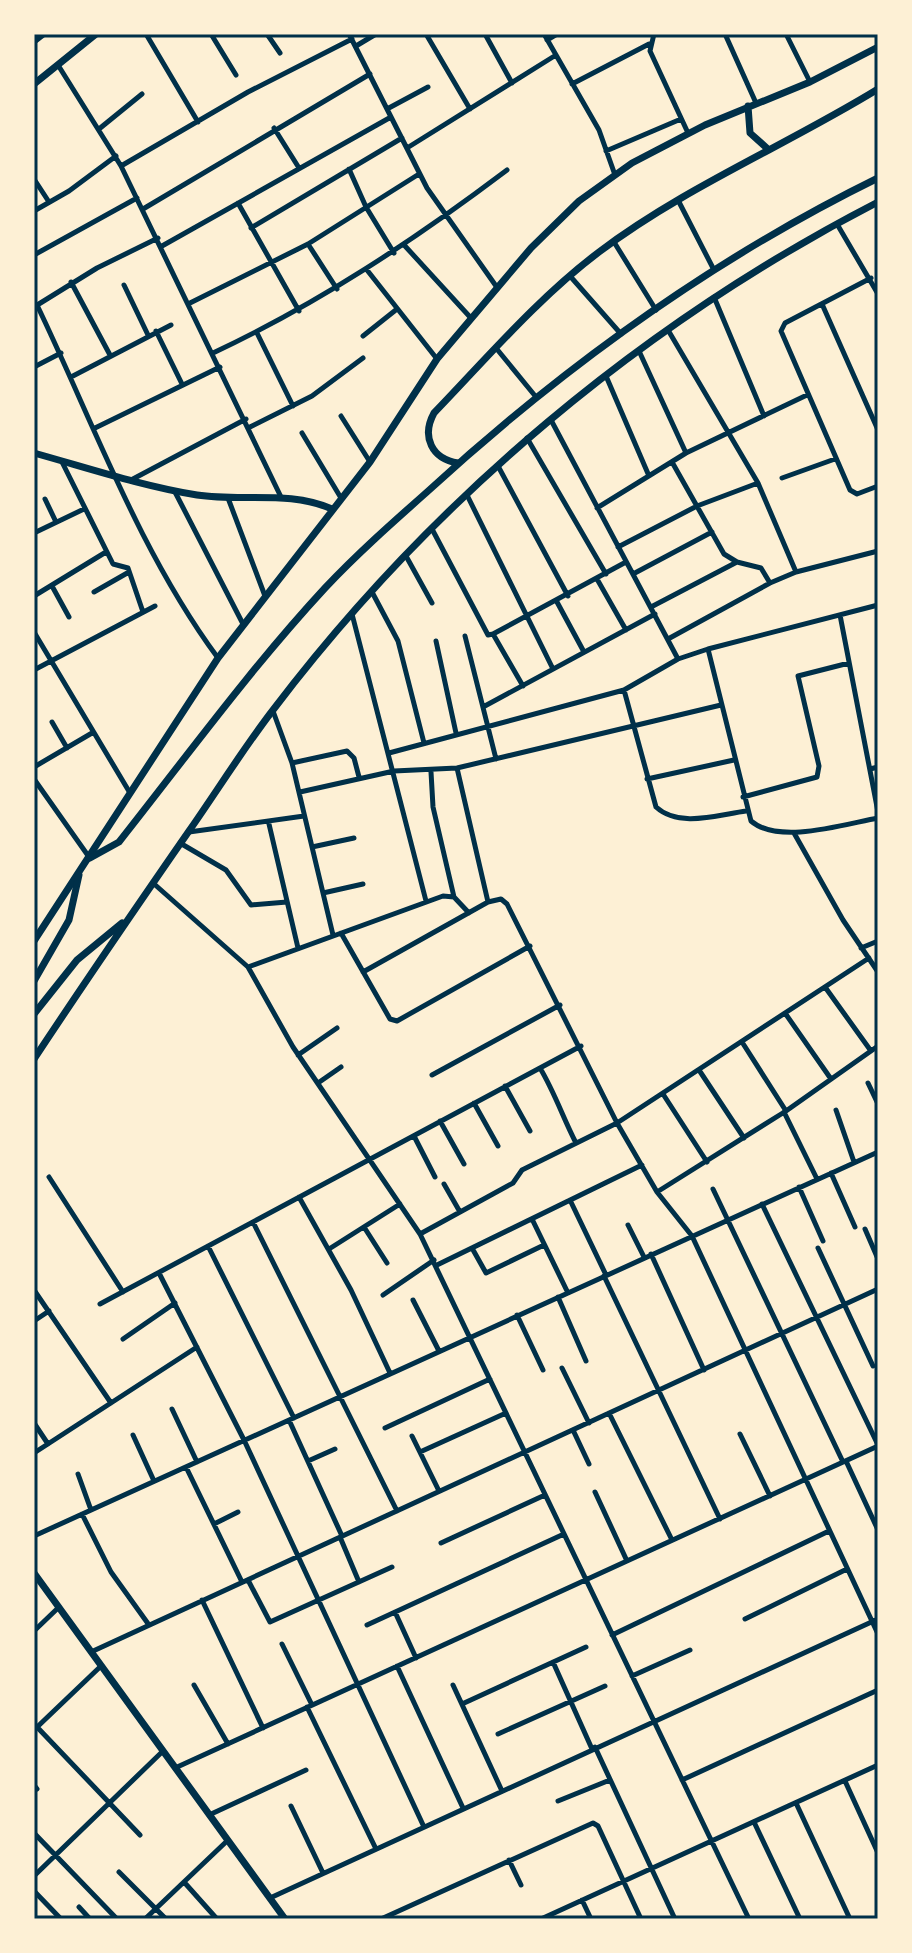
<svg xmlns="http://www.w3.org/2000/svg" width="912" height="1953" viewBox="0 0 912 1953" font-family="Inter,sans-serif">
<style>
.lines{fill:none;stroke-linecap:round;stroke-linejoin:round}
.minor{stroke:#003049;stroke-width:5}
.tertiary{stroke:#003049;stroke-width:7}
.secondary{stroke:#003049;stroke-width:7}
.neatline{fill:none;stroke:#003049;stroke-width:3}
</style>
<rect width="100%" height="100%" fill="#fdf0d5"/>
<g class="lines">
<path class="minor" d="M146 34 198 122
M211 34 236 75
M267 34 280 53
M349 34 427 188 496 286
M426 34 470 109
M485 34 512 83
M544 34 599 130 615 175
M654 34 650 51 688 133
M725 34 756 103
M786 34 810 82
M547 40 557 34
M356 46 376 34
M58 65 121 166 281 497
M572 84 649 44
M387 109 428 87
M274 128 299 168
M99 129 142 94
M407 148 556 55
M606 151 681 119
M121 166 248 92 352 39
M349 169 366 207 394 253
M34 179 49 202
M679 202 714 270
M238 203 299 311
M143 209 370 74
M34 211 69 191 116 156
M837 224 878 294
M251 228 402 138
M614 242 656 310
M308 244 337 289
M162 246 391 117
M405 246 470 317
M34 255 137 198
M367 270 437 359
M570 276 621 334
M871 278 785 323 781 331 850 490 857 494 878 486
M71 282 110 355
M124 285 148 335
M714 297 764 416
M190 303 308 244 419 174
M822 304 878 430
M37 305C94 424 139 551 218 658
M34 307 97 268 158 238
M668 330 758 483 796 572
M156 331 182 384
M257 333 293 406
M363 336 397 309
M496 348 536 397
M639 351 686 453
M213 353C319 303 413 241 507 170
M34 367 61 353
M606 376 649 476
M71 377 171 325
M341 416 370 462
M551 420 678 659
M250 427 312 396 363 358
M95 428 220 367
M302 433 341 498
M527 438 606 574
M62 462 113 564 128 568 143 612
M672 462 724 554 737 562 761 568 770 583
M498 466 568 596
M782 478 835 459
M131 480 246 419
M175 492 243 624
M467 495 553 669
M228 498 265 596
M45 499 56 522
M597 508 686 453 807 395
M432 529 488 635 493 634 523 686
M34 533 84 509
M618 547 697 506 758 483
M406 556 432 603
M633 574 712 532
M597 579 626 630
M52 586 69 617
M94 592 129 572
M372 592 398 641 424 743
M34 596 106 552
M557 602 584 652
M651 607 737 562
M352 614 426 901
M840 615 878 812
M34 632 130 793
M493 634 626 562
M465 636 496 759
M668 639 770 583 796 572 878 551
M436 641 456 733
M708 649 751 821C779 845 845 824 878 818
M34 670 155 606
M624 690 656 807C679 828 717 815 746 811
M483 707 655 614
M273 711 292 763 333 935
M52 722 67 748
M389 753 624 690 678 659 708 649 878 605
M292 763 347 751 354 758 359 777
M34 767 92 733
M457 768 488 902
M870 769 878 767
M431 772 433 807 454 897
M34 779 89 857
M647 779 734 760
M300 792 394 771 457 768 721 705
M743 797 817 777 819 766 798 676 849 663
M269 824 298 948
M189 832 304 816
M794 833 843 920 878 972
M180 843 226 870 251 905 287 902
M312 847 354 838
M153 883 248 967 293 1047 420 1234 749 1919
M323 893 363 884
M341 933 390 1019 397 1021 530 946
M861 948 878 941
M248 967 443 896 454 897 469 913
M363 972 488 902 501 899 507 904 617 1123 657 1192 692 1236 878 1634
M825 987 871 1051
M785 1013 831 1079
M742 1042 786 1111
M298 1055 337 1028
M540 1068C555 1093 563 1118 576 1143
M699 1070 744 1138
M432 1075 560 1005
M318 1083 341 1067
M868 1083 878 1104
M505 1086 530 1131
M663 1094 707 1162
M474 1103 498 1146
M836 1110 854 1162
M784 1112 817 1179
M440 1121 464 1164
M414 1136 435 1177
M831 1173 855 1227
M49 1177 123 1292
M444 1184 460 1212
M799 1187 823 1241
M713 1189 843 1462
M657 1192 786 1111 878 1046
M299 1197 351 1290 390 1373
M570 1200 606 1275
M762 1204 878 1445
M532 1219 568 1293
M253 1222 397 1511
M628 1225 644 1257
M364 1227 387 1263
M865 1229 878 1259
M420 1234 513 1183 522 1170 617 1123 869 958
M208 1246 294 1418
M472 1248 486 1273 544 1245
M818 1248 873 1366
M329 1249 400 1204
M651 1254 704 1370
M437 1265 642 1165
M159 1273 244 1440 424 1827
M604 1276 720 1519
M34 1290 111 1403
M383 1295 434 1260
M558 1297 586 1361
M413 1300 439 1351
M100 1304 581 1046
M517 1315 543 1370
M34 1321 49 1311
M123 1339 175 1303
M562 1368 589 1423
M172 1409 197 1462
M609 1413 672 1540
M289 1420 342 1536
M34 1423 48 1444
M385 1428 490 1379
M573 1430 589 1464
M740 1434 770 1496
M133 1435 154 1481
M412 1436 439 1491
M420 1452 506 1413
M34 1453 197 1347
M308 1461 335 1449
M846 1461 878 1530
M186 1467 242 1582
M78 1474 91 1510
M595 1492 627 1561
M82 1514 111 1572 149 1625
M214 1524 238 1512
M34 1536 878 1152
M340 1537 359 1582
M441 1543 545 1495
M248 1580 270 1622 392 1567
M202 1600 263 1728
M395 1612 416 1658
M745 1619 847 1569
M367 1625 564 1534
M34 1631 58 1608
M612 1635 829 1531
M282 1644 312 1705
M91 1652 878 1289
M553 1662 592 1749
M397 1666 463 1808
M632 1676 690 1650
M194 1685 228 1744
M453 1685 502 1791
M462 1704 586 1647
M307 1707 376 1849
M37 1727 140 1835
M34 1730 101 1666
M498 1734 605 1686
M595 1747 675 1919
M175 1768 878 1446
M682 1780 878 1690
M845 1781 878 1853
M34 1785 37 1789
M558 1801 610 1780
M796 1803 850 1919
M291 1806 323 1873
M209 1815 306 1770
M754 1822 800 1919
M34 1833 117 1919
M509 1860 521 1885
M119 1872 166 1919
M34 1876 163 1751
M184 1882 217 1919
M34 1891 60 1918
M270 1898 878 1619
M582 1900 591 1919
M79 1907 90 1919
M145 1919 228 1840
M381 1919 593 1823 598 1826 641 1919
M541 1919 878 1765"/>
<path class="tertiary" d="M748 106 750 133 769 150
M34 453C88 468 142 486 197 495 243 502 289 490 332 509
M458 463C432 459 421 437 434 413 487 358 538 298 599 252 685 187 787 145 878 89
M34 941 218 658 370 462 437 359 531 248 579 201 632 163 705 125 810 82 878 47"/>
<path class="secondary" d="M34 41 43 34
M34 84 96 34
M90 858 119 842C187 756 251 668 325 588 357 554 392 523 427 492 562 368 713 259 878 178
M34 981 69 920 79 875
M34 1014 77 960 122 923
M34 1059C85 982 137 906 189 831 217 791 243 749 273 710 433 499 643 323 878 202
M34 1573 285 1919"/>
</g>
<rect width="912" height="1953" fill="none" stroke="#fdf0d5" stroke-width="72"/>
<rect x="36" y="36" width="840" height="1881" class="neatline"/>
</svg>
